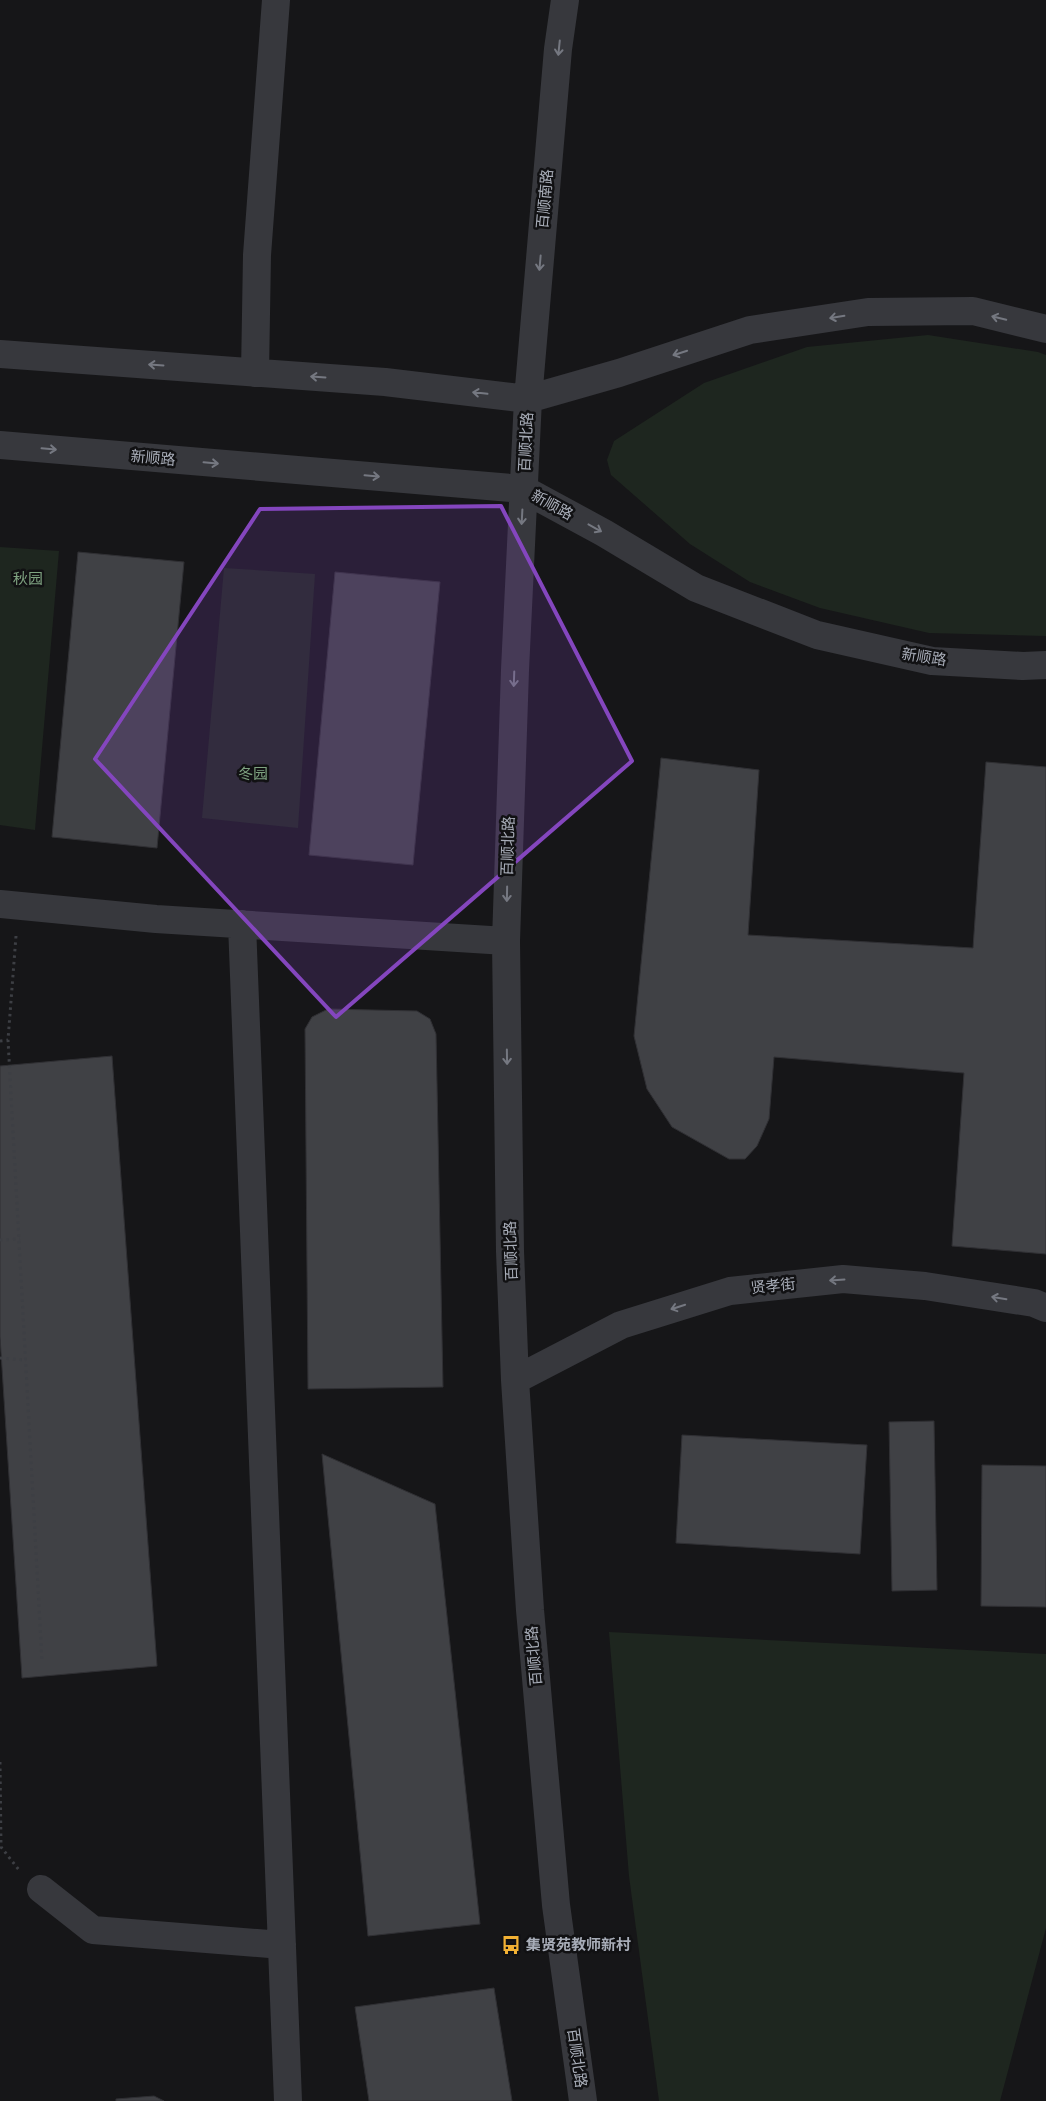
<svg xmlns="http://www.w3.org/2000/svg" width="1046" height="2101" viewBox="0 0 1046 2101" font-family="Lato,'Noto Sans SC',sans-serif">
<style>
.green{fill:#1e261f}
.building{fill:#404145;stroke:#303034}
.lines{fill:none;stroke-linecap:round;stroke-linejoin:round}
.path{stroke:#3d3f44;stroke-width:3;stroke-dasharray:2.5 4;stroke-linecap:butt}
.minor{stroke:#37383d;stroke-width:28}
.oneway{stroke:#757881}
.marked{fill:#8446be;fill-opacity:0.2;stroke:#8446be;stroke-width:4;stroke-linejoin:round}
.labels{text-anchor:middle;stroke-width:5;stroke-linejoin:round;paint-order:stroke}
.street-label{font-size:15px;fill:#a8adb8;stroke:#111113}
.park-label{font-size:15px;fill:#7fa381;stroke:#111113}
.poi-label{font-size:15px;font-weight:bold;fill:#a8adb8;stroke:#111113;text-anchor:start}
</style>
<rect width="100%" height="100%" fill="#161618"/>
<path class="green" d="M928 335 1038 352 1046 355V636L929 633 820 608 750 582 690 544 611 475 607 460 614 441 704 383 807 347Z
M0 547 59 551 35 830 0 825Z
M224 568 315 574 298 828 202 818Z
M609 1632 1046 1654V1928L1000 2101H659L629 1876Z"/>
<path class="building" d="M78 552 184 562 157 848 52 837Z
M335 572 440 582 413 865 309 855Z
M661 758 759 770 748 935 973 948 986 762 1046 767V1254L952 1246 964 1073 774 1057 769 1119 757 1146 745 1159H729L672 1127 647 1089 634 1036Z
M328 1009 417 1011 430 1019 436 1034 443 1387 308 1389 305 1029 312 1017Z
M112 1056 157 1666 22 1678 0 1337V1066Z
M934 1421 937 1590 892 1591 889 1422Z
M682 1435 867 1445 860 1554 676 1543Z
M322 1454 435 1504 480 1924 368 1936Z
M982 1465 1046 1466V1607L981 1606Z
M494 1988 512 2101H369L355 2007Z
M154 2096 164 2101H116V2099Z"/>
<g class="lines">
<path class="path" d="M16 936 8 1040 42 1661
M0 1041 8 1040
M0 1240 20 1239
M0 1358 26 1360
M0 1762 1 1847 19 1870"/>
<path class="minor" d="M565 0 558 49 528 399 515 670 506 941 510 1251 515 1380 530 1610 556 1905 583 2101
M0 354 385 382 528 399 619 373 750 330 868 312 973 311 1046 329
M255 373 257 255 276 0
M0 445 523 489 604 533 696 588 817 635 932 661 1023 666 1046 665
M0 904 156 919 506 941
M242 924 288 2101
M515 1380 621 1325 730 1291 843 1279 925 1286 1034 1303 1046 1308
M41 1889 93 1930 282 1945"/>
</g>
<defs><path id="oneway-shaft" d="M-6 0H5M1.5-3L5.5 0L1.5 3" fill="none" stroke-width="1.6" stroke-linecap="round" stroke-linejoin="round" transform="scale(1.25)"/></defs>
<g class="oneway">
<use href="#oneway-shaft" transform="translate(559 48) rotate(96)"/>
<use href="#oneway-shaft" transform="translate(540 263) rotate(95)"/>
<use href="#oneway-shaft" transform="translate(837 317) rotate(171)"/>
<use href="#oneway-shaft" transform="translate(999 318) rotate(-166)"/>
<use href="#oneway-shaft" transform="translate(680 353) rotate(162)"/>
<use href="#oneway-shaft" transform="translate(156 365) rotate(-176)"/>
<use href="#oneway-shaft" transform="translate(318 377) rotate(-176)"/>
<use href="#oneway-shaft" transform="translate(480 393) rotate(-174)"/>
<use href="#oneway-shaft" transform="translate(49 449) rotate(5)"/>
<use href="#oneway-shaft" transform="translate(211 463) rotate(5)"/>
<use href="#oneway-shaft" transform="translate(372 476) rotate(5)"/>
<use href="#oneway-shaft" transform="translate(522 517) rotate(93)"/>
<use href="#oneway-shaft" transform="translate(595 528) rotate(29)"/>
<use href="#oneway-shaft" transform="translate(514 679) rotate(92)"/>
<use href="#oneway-shaft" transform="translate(507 894) rotate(91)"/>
<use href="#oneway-shaft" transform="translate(507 1057) rotate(89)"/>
<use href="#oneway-shaft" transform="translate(837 1280) rotate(176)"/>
<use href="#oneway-shaft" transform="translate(999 1298) rotate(-171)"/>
<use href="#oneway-shaft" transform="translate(678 1307) rotate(162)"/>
</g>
<path class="marked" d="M501 506 632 761 336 1017 95 759 260 509Z"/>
<defs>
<g id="bus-bare" transform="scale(1.5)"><path d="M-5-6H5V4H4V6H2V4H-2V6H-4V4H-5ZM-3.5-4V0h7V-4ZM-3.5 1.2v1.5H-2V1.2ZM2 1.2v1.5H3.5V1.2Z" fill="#f2b134" stroke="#111113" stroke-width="2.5" paint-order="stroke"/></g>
</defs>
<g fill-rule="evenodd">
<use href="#bus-bare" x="511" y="1945"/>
</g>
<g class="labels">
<g class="street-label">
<text transform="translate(545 199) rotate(-85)" y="5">百顺南路</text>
<text transform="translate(526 442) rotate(-87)" y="5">百顺北路</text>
<text transform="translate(153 458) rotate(5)" y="5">新顺路</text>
<text transform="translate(552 505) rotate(29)" y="5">新顺路</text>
<text transform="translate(924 657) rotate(9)" y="5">新顺路</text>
<text transform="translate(508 846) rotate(-88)" y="5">百顺北路</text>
<text transform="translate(511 1251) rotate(-92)" y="5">百顺北路</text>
<text transform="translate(773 1286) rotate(-6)" y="5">贤孝街</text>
<text transform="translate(534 1656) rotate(-95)" y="5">百顺北路</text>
<text transform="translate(577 2058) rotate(82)" y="5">百顺北路</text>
</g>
<g class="park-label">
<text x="28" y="584">秋园</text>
<text x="253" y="779">冬园</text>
</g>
<g class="poi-label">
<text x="526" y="1950">集贤苑教师新村</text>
</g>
</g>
</svg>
